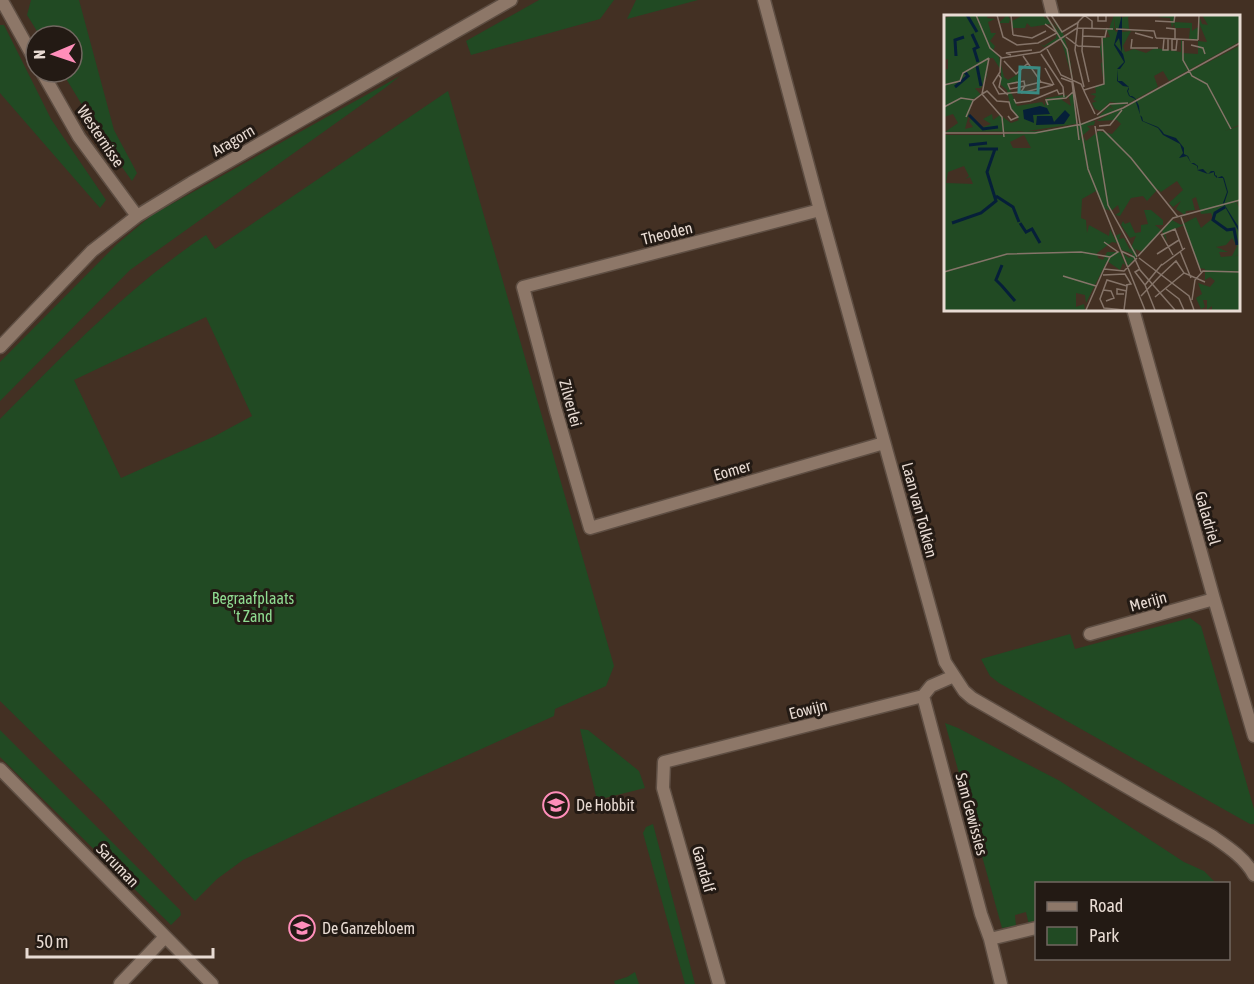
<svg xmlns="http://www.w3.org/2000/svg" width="1254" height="984" viewBox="0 0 1254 984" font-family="'Asap Condensed',sans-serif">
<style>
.green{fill:#214a23;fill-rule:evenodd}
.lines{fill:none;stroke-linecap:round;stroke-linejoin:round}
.street-casing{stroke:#5e4e43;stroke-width:15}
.street{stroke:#8d7768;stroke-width:12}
.labels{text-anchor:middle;stroke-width:6;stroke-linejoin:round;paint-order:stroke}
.street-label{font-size:16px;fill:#e8dbd3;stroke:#231a14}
.park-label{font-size:16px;fill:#8fdb91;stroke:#231a14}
.poi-label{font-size:16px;fill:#e8dbd3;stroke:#231a14;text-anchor:start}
.inset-river{fill:none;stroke:#061f39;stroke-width:3}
.inset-road{fill:none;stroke:#857469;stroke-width:1.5}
.view{fill:#3a8a82;fill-opacity:0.15;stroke:#3a8a82;stroke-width:3}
.inset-edge{fill:none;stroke:#e8dbd3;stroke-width:3}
</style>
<rect width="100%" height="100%" fill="#433023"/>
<path class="green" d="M31 0H79L114 130 137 173 132 181 107 146 62 72H72V36H40L27 15Z
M539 0H614L600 19 471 55 466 41Z
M636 0H698L627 19Z
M0 25H4L51 119 106 200 100 208 0 93Z
M400 76 385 88 130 270 0 401V362L117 244 152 215Z
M448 91 614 666 606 686 555 709 554 716 340 813 243 860 217 879 195 901 104 803 0 701V419C65 354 129 286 206 235L215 249ZM206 317 252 416 215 436 121 478 74 380Z
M1190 618 1201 626 1254 809V824H1250L999 683 990 676 981 659 1070 634 1075 649Z
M945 723 958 728 1060 781 1184 862 1204 871 1216 883 1036 884V923L1029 925 1026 912 1015 915 1016 926 1002 928Z
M580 729 588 730 639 771 645 788 597 800Z
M0 730 180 910 181 915 171 925 0 757Z
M653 824 695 984H685L643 833 646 827Z
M635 972 639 984H615L614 981 627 977Z"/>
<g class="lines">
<g class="street-casing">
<path id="street" d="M764 0 820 210 945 662 964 691 972 698 1212 836C1228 847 1245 858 1254 875
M1049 0 1053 16
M2 1 36 62
M42 72 79 137 137 216
M820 210 523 287 556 411 590 528 884 443
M1133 309 1214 599 1254 736
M0 347 92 251 137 216 191 183 511 0
M1090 634 1214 599
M923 696 981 914 990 939 1001 984
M0 769 212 984
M990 939 1036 928
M120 984 165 937
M719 984 663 788 664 762 923 696 931 686 954 676"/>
</g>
<use href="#street" class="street"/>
</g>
<defs>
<g id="school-ring" transform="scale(1.35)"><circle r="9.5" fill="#231a14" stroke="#ff8eba" stroke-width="1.5"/><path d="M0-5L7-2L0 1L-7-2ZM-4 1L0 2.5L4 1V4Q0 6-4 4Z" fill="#ff8eba"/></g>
</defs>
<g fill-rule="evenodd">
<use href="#school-ring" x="556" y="805"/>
<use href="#school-ring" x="302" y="928"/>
</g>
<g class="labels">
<g class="street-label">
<text transform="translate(101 136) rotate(56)" y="6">Westernisse</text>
<text transform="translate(233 140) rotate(-30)" y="6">Aragorn</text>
<text transform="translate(667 233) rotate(-14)" y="6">Theoden</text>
<text transform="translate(571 403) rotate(75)" y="6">Zilverlei</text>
<text transform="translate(732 470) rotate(-16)" y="6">Eomer</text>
<text transform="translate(920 510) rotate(75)" y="6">Laan van Tolkien</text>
<text transform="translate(1208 518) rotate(74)" y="6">Galadriel</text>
<text transform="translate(1148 601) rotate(-15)" y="6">Merijn</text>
<text transform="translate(808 709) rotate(-14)" y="6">Eowijn</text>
<text transform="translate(972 814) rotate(75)" y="6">Sam Gewissies</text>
<text transform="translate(118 865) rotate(46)" y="6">Saruman</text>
<text transform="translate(704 869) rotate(74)" y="6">Gandalf</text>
</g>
<g class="park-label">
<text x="253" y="604">Begraafplaats<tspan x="253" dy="18">'t Zand</tspan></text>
</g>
<g class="poi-label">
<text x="576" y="811">De Hobbit</text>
<text x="322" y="934">De Ganzebloem</text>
</g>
</g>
<g transform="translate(944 15)">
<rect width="296" height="296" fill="#433023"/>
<path d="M12 0H44L43 3 51 4 44 7 47 18H52L46 26 51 31 49 36 55 42 60 62 64 65 74 59V67L64 70 73 91 98 87 101 91 102 83 120 80 124 81 118 85 127 91 125 82 129 78 133 110 95 116 1 117 14 108 9 99 0 102V55L4 54V44L0 45V3ZM44 43H49L57 55V70L63 75 67 94 75 105 67 108 56 100 49 105 48 99 39 104 47 109 37 113 28 104 25 106 29 112 21 114 29 84 37 80 31 73H37L43 61ZM63 0 68 6 80 0H98L103 5 101 0 116 18 107 0 119 18 125 38 129 66 117 24 100 32 96 29 100 31 112 23 113 17 106 9 87 12 83 8 81 13H69L66 4 65 8H55ZM170 0H177L176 3 188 0 184 2 185 14 178 13 177 5 176 13 171 14V1L170 14 172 17 175 16 178 38 177 17 187 16 172 15 210 17 187 16 179 31 181 37 190 34 202 38 211 33 237 37V24H245L246 13H231L230 8 228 13 226 3 213 2 227 0H231L230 7 248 8V16L254 12V25H238V38L254 39V26L263 27 255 8V1L258 9 264 10 258 0H295V27L225 66 219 56 210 61 214 72 169 97 153 103 165 91 170 95 165 89H180L166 87 157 96 151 94 148 88 153 86 149 85 152 81 146 79 152 78 151 71 160 69 157 49 160 43 158 46 156 33 159 23 166 22 163 15 148 13 165 14ZM295 31V110L281 116 295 111V189L292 186 295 192 296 239 289 242 295 240V295H268V291L263 295V285H259L261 292 257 294 252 283 258 279 254 268 266 272 271 266 266 262 261 265V254L256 253 240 210 221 218 223 227 218 216 228 205 237 210 252 202 257 213 269 203 267 198 257 199 252 182 248 184 251 195 242 196 241 200 232 194 237 186 229 192 225 188 239 175 233 166 217 177 214 174 203 186 199 181 187 183 176 201 171 200 176 197 174 190 167 196 159 193 152 176 138 184 137 203 142 205 143 218 145 210 165 221 166 214 173 228 168 227 153 238 154 243 159 245 163 237H176L182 251 179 248 176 255 163 246 142 288 141 280 132 278V292L140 289 141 295H0V120H57L151 106 150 110 143 111 146 114 137 122 140 130 139 121 142 126 155 116 168 119 177 109 173 105 153 106ZM80 120 87 133H69L66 127ZM20 151 25 161 21 164 26 162 29 169 2 168 4 157ZM288 223 293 231 288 241 277 242 275 237H284L272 232 282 230ZM200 195H207L219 205V210H211L217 215 199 237 191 234 193 241 184 251 179 238 185 243 189 239 178 235 171 221 177 218 175 224 180 223 186 235 192 221 186 223 177 210 179 206 181 209 186 207 191 218 197 217V210L204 209Z" fill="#214a23" fill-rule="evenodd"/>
<path d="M178 0V38L175 23 171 29 179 39 181 47 176 54H173L174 66H178L185 72V74L184 76 185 79 186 81H188L191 83 195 91 196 100 198 102 199 106 214 112 218 116 220 119 232 123 240 133V139L244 141 247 148H250L254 151 253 155 259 154 264 159 267 156H270L271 158V160L273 161V163L278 161 280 163 284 177 280 189 294 211 295 217 279 188 283 177 279 163H273L270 160V157L264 159 253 155V151L247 148 243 141 235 143 239 138 236 129 219 120 214 113 198 106 191 84 185 81 183 76 185 72 179 71 173 66V54L180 47 170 30ZM96 91 103 93 106 99 89 100 90 108 80 104 79 95ZM121 95 126 100 120 109 92 110 93 101H108L110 107Z" fill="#061f39"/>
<path class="inset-river" d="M23 0 33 17M28 19 34 32 30 34 34 47M12 41 11 25 20 22M33 51 37 71M11 72 24 61 21 57M25 100 39 114 54 112M25 130 43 128M34 134H54M52 181 69 192 75 207M47 190 52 186 43 157 51 134M281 192 271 198 269 205 283 215 290 214 293 230M8 208 37 198 47 190M76 208 82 217 88 214 96 228M58 250 52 265 58 271M58 271 71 286"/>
<path class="inset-road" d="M32 0 46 33 58 43 96 37 133 13 169 14M53 0 59 22 73 30 94 28 113 18 101 9M67 0 69 20M102 0 123 34 144 154 201 295M107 0 118 17 135 7M140 0 148 6V14M154 0V6H162V0M211 6 230 7 231 0M222 13 231 14V24M139 14 138 36 145 67M172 14 210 16 212 23M191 18 209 23M69 20 88 23 102 16M139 21 161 22 163 13M212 23 254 25M188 24 187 33H214M220 24 219 35H224V24M228 24V35H232L233 25M254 25 255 0M239 26V45L248 61 263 69 287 114M129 27 122 22 134 31 156 32M247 30 259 33 261 39M103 34 117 60 137 69 141 78M97 39 119 72 120 82M67 40 62 38 88 35M79 41 97 67M57 42 56 57 49 68 55 79 77 77 81 71 97 67 109 70M45 43 38 79 58 102 60 122M60 46 72 59 84 48M101 53 110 70M54 59 57 63 55 72 64 80M117 63 128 67 135 125M0 70 16 66 19 58 45 43M81 71 66 74 64 69 80 66 81 71M140 72 131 35 134 7 141 0M140 75 160 69 158 22M140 76 151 99M77 78 109 70M38 79 43 76 53 86 65 87 67 94M70 84 72 88 86 86 113 75 115 79 120 78M104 90 102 85 122 83 129 77M0 92 17 83 30 85M153 100 166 89 184 88M64 101 67 105 74 102 67 94M22 102 29 86 38 79M151 111 164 190 193 242M155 111 166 110 178 95M153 115H159L187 143 234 202M0 118H91L138 109 179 93 296 28M237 202 257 257M217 219 229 240M217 220 231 214 239 235M177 236 190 242 196 255 231 295M236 236 247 263M213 239 235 225M194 241 229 203 296 185M195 243 245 281 250 295M218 250 241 233M160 254 166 242 174 237 160 227M160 254 180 256 193 243M196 254 191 257 201 270M0 257 63 239 137 237 166 242M159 260 181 259 187 269 182 270M217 260 232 246 240 258 261 267M119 261 152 271M222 274 235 284 240 295M159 275 167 276 170 283 162 286M180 279H173V274L183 276M197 281 217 260M211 282 240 258M248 285 251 265 259 256 296 257M142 295 160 254M180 295 160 293 156 284 163 265 183 271 180 295M211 295 201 270 218 249"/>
<path class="view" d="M76 52 95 53 94 78 75 77Z"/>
<rect width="296" height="296" class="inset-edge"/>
</g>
<rect x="1035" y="882" width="195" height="78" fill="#231a14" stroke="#726760" stroke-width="1.5"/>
<rect x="1047" y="902" width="30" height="9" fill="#8d7768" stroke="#726760" stroke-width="1.5"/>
<text x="1089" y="912" font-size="18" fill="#e8dbd3">Road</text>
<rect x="1047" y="927" width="30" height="18" fill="#214a23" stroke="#726760" stroke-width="1.5"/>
<text x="1089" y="942" font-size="18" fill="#e8dbd3">Park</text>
<g transform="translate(54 54) rotate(268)"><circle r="28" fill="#231a14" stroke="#726760" stroke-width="1.5"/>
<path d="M0-4.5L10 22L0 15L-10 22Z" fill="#ff8eba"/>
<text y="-9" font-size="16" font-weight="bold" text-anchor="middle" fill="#e8dbd3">N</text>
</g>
<path d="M27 948v9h186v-9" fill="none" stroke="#e8dbd3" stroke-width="3"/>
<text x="36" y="948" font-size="18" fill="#e8dbd3" stroke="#231a14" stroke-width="4.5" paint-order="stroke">50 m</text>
</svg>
